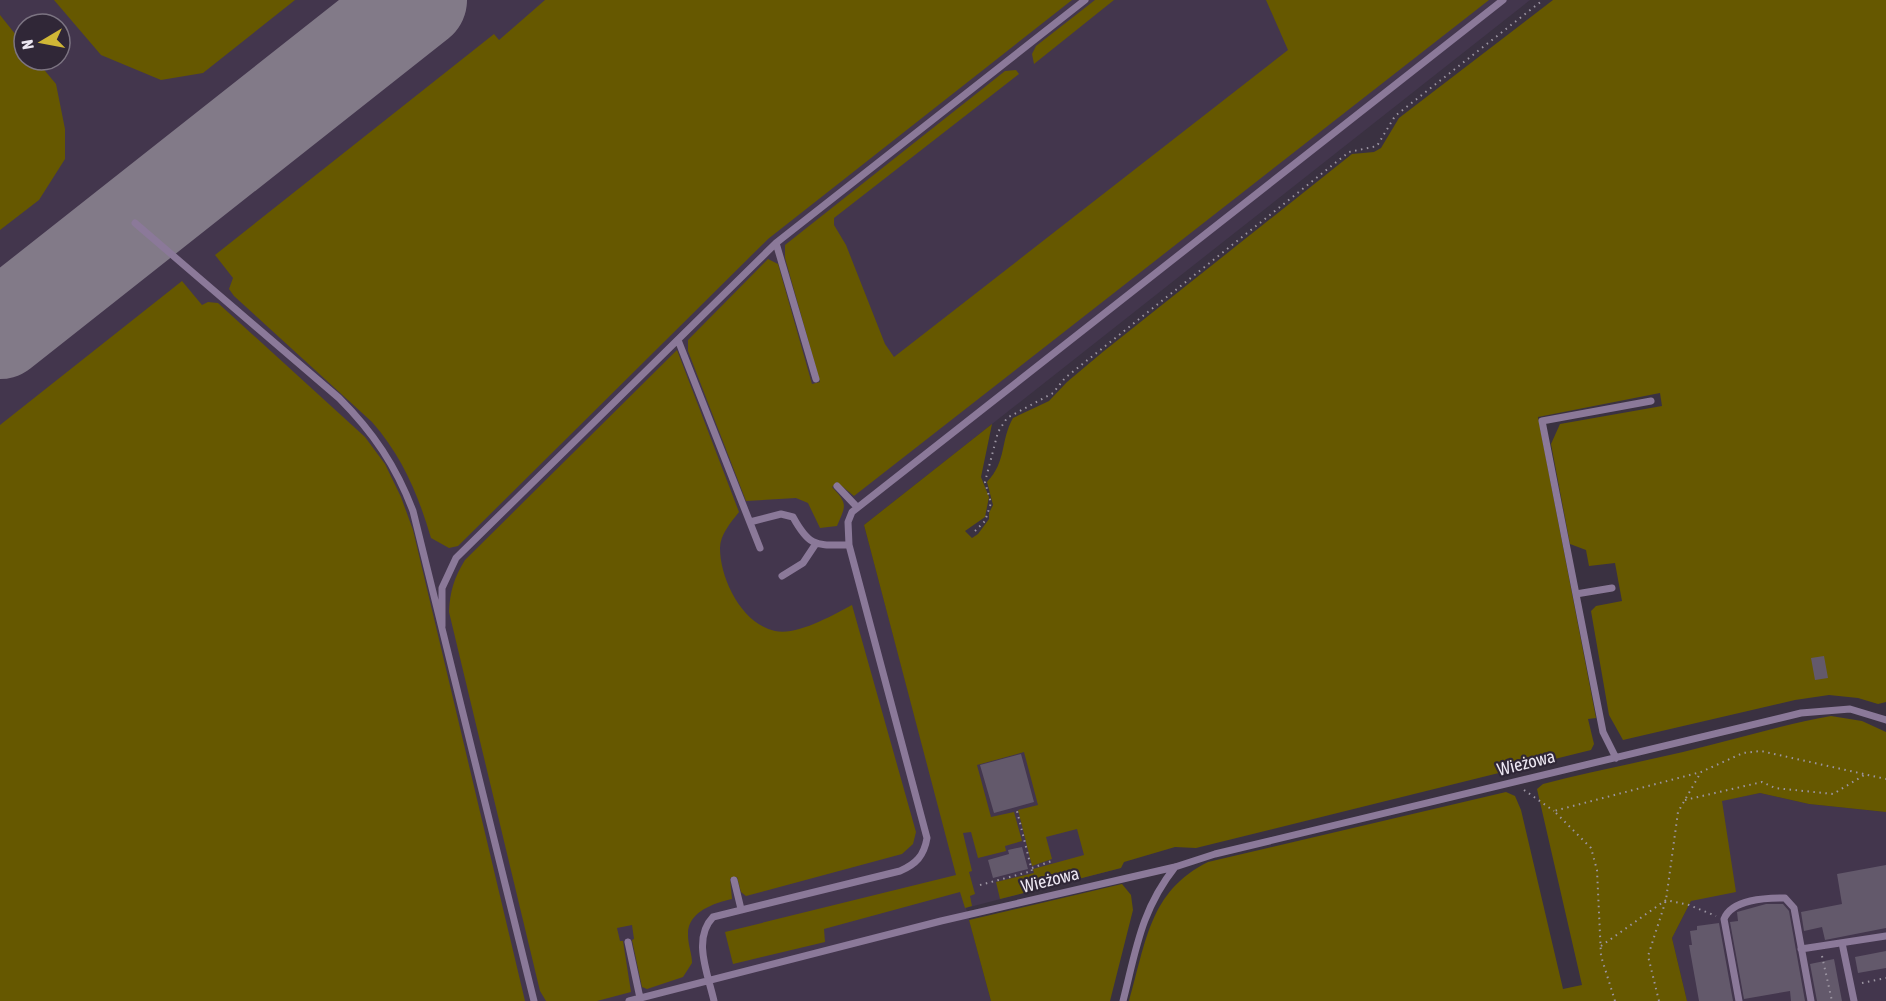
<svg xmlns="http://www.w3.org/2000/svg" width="1886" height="1001" viewBox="0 0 1886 1001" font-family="'Asap Condensed',sans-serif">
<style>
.built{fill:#43364d;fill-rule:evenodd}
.green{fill:#665800}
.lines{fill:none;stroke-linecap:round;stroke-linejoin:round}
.runway{stroke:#827a88;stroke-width:98}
.building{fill:#63596b}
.path{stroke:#9c95a2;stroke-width:2;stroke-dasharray:1.5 4.5;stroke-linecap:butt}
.service{stroke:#8b7999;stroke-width:7}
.labels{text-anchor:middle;stroke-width:4.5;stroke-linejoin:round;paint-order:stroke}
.street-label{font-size:18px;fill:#ede7f2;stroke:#302737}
</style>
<rect width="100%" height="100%" fill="#3a3141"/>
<path class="built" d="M0 0H1530L864 525 924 751 1106 718 1121 868 966 908 991 1001H0ZM24 24H60V60H24Z
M1760 793 1809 804 1886 812V1001H1687L1672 938 1691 901 1719 801Z"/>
<path class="green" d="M54 0H295L203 73 161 80 101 55Z
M545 0H1072L768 239 458 546 449 548 431 538C418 494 402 456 372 422L234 296 229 289 233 278 215 255 494 34 499 40Z
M1095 0H1114L1034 64 1032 54 1036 46Z
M1266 0H1489L854 496 837 482 832 487C848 504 846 505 837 526L820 528 808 503 796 498 746 501 688 351V340L768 259 778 264 812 384 820 382 785 258V245L1005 71 1016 70 1019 74 834 218V225L846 245 885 344 894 357 1288 50Z
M1553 0H1886V702L1878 704 1858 698 1829 695 1795 700 1623 740 1609 715 1591 611 1596 606 1622 601 1615 563 1589 566 1586 550 1570 544 1551 444 1560 424 1662 406 1660 393 1538 417 1596 718 1588 719 1594 744 1591 750 1196 848 1175 847 1124 862 1121 868 1000 899 996 882 1034 873 1033 869 1084 855 1077 829 1046 837 1052 859 1032 866 1018 810 1038 805 1024 752 977 765 991 817 1014 812 1022 841 1005 846 1006 851 978 858 971 832 963 833 972 871 969 872 975 894 970 896 972 906 965 908 960 892 824 929 825 942 733 964 725 932 956 875 864 525 992 424 981 477 989 497 985 517 965 531 972 538 978 534 989 519V513L993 505 987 482C1007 461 1000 441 1013 418L1049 401 1067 382 1104 351 1352 154 1374 152 1381 148 1399 118Z
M0 15 24 45V60H36L56 84 65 129V159L39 200 0 230Z
M182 281 202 305 208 302 218 303 365 437 385 464 401 497 413 530 525 1001H0V425Z
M677 350 739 512C731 522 720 535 720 548 720 579 742 624 775 631 797 636 833 615 852 605L916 832 913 844 902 854 746 896 741 892 737 877 730 878 732 899C714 903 687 912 688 935 688 945 692 954 692 963L683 977 647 989 642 987 632 940 634 939 632 925 617 928 620 941H623L631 992 597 1001H546L540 991 449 612C450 591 454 578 465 560Z
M1831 716 1862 721 1886 732V812L1809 804 1760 793 1722 801 1736 892 1691 901 1672 938 1687 1001H1129C1146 943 1149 891 1208 862L1506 792 1515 796 1521 810 1563 989 1582 985 1537 789 1543 784C1589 772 1636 763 1683 752 1733 740 1781 725 1831 716Z
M1122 884 1131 895 1133 910 1110 1001H991L969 920Z"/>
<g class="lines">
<path class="runway" d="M0 330 418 0"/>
</g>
<path class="building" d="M1824 656 1828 678 1815 680 1811 658Z
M1021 754 1034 802 994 813 980 765Z
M1022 847 1028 869 993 878 988 860 1009 854 1008 850Z
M1886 865V928L1825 940 1822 927 1804 931 1801 912 1842 904 1837 874Z
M1766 904H1783L1789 911 1805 1001H1791L1790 991 1744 999 1730 922 1738 921 1737 912Z
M1719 923 1733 1001H1699L1689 945H1692L1690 931 1697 930V926Z
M1886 951V968L1858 973 1855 957Z
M1834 959 1842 1001H1817L1810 964Z"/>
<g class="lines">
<path class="path" d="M975 531 985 521 991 503 985 482 998 432 1007 418 1053 393 1065 378 1349 152 1377 146 1395 116 1543 0
M1524 790 1554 811
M1685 800 1762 782 1775 788 1833 794 1866 774
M1032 868 1052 861
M980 885 1032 871 1017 811
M1601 946 1666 900 1689 905 1716 916
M1822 956 1832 1001
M1862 983 1886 978
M1615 1001 1601 956 1597 870 1591 848 1554 811 1701 772 1743 753 1761 751 1886 779
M1659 1001 1648 956 1666 900 1678 812 1701 772"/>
<path class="service" d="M135 223 339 398C373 432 396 466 413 511L534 1001
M776 243 816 379
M678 340 760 548
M837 486 857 507
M750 522 781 514 793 517C810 548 816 545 849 545
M782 576 803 563 815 545
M1576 594 1612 588
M442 626V588L456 558 776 243 1085 0
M1616 758 1603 732 1542 421 1651 401
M734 880 741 909
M628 942 640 998
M1842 943 1854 1001
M1801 949 1886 936
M629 1001 941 921 1175 867 1215 854 1801 713 1850 709 1886 720
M714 1001C708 974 692 939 713 917L900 871C916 864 924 856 927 838L849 545 848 522 852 512 1503 0
M1123 1001C1136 950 1141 910 1175 867
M1739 1001 1724 919C1732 899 1766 898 1785 898L1794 908 1811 1001"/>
</g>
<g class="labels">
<g class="street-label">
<text transform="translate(1526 763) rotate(-14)" y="6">Wieżowa</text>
<text transform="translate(1050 880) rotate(-14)" y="6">Wieżowa</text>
</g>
</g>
<g transform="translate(42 42) rotate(260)"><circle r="28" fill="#302737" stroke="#7c7482" stroke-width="1.5"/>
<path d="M0-4.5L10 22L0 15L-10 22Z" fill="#d0b736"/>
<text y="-9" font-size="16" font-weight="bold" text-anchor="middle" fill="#ede7f2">N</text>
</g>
</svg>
